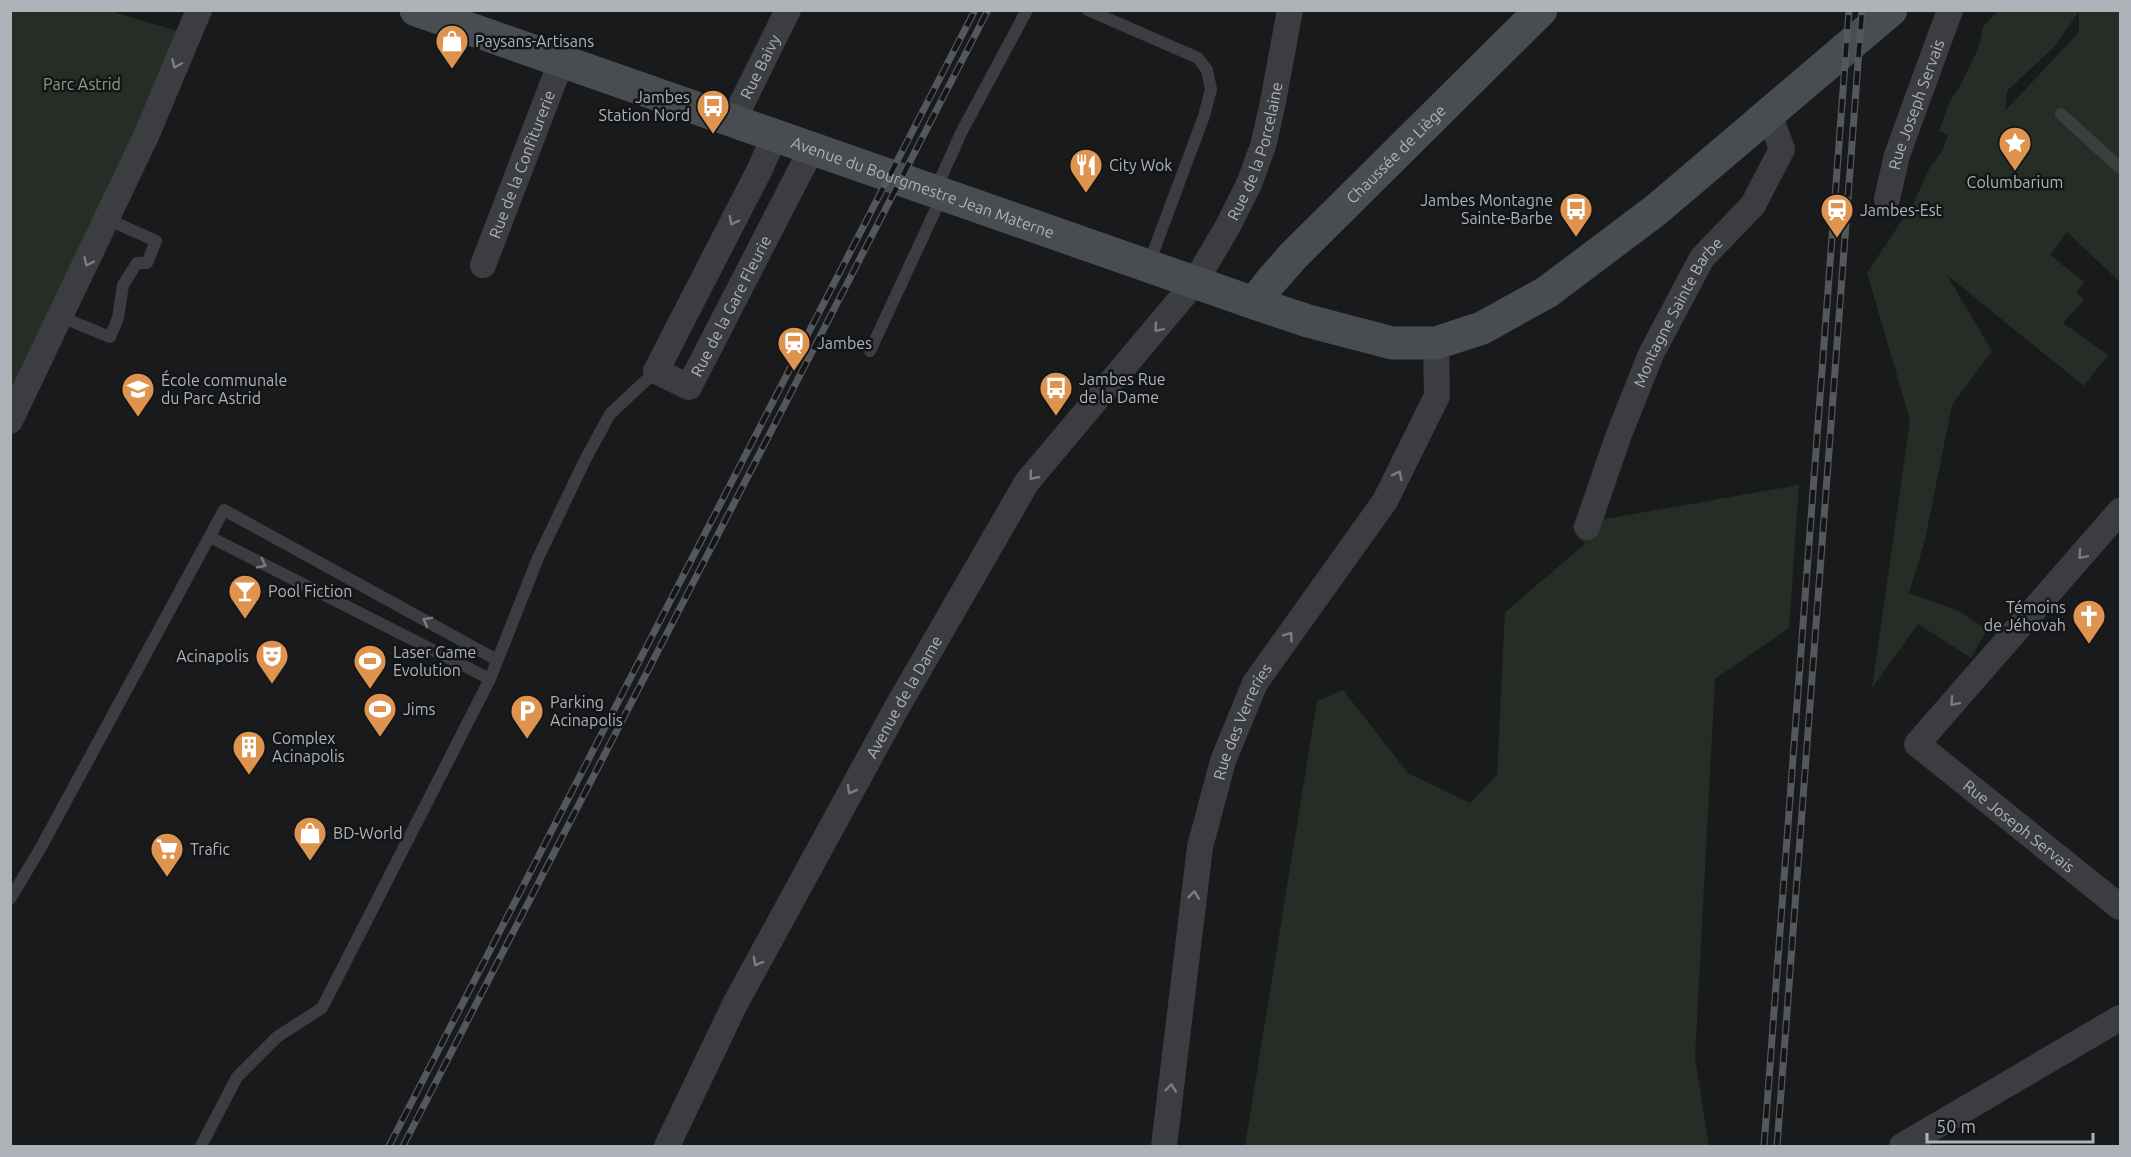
<svg xmlns="http://www.w3.org/2000/svg" width="2131" height="1157" viewBox="0 0 2131 1157" font-family="Ubuntu,sans-serif">
<style>
.green{fill:#262d26;fill-rule:evenodd}
.lines{fill:none;stroke-linecap:round;stroke-linejoin:round}
.lane{stroke:#3b3d40;stroke-width:12}
.street{stroke:#3b3d40;stroke-width:26}
.secondary{stroke:#494c50;stroke-width:33}
.rail-casing{stroke:#54575b;stroke-width:7}
.rail{stroke:#141516;stroke-width:4.5;stroke-dasharray:14;stroke-linecap:butt}
.oneway{stroke:#7a7e83}
.labels{text-anchor:middle;stroke-width:5;stroke-linejoin:round;paint-order:stroke}
.poi-label{font-size:16px;fill:#adb3b9;stroke:#141516;text-anchor:start}
.street-label{font-size:16px;fill:#adb3b9;stroke:#141516}
.park-label{font-size:16px;fill:#8aa287;stroke:#141516}
</style>
<rect width="100%" height="100%" fill="#191a1b"/>
<path class="green" d="M11 11H110L185 33 11 400Z
M1998 11H2120V282L2067 232 2050 255 2084 282 2076 292 2084 300 2063 323 2108 355 2084 386 1947 275 1992 351 1952 405 1925 540 1909 593 1959 611 1987 630 1971 658 1918 624 1872 688 1910 420 1867 273 1914 202 1929 169 1942 151 1948 135 1939 131 1950 101 1960 86 1978 49 1983 27ZM2079 11V32L2005 111 2007 91 2055 46Z
M1799 485 1789 628 1715 679 1695 1058 1709 1146H1245L1317 701 1343 690 1408 773 1470 803 1497 775 1505 612 1585 544 1571 525Z"/>
<g class="lines">
<path class="lane" d="M1088 10 1198 58 1207 70 1211 89 1204 116 1148 266
M2061 114 2120 168
M935 191 961 133 1027 10
M61 317 110 337 118 318 123 285 137 263H147L156 241 107 219
M870 351 942 196
M210 537 490 679
M10 899 40 849 224 510 497 660
M201 1146 237 1077 277 1037 322 1008 490 679 538 558 585 460 610 414 656 371"/>
<g class="street">
<path id="s1" d="M732 123 788 10"/>
<path id="s2" d="M774 137 760 169 656 371 689 387 811 150"/>
<path id="s3" d="M1887 199 1897 155 1950 10"/>
<path id="s4" d="M483 265 561 62"/>
<path d="M10 421 146 136 199 10"/>
<path id="s5" d="M2120 511 1917 744 2120 907"/>
<path id="s6" d="M1587 527 1618 437 1651 354 1702 258 1753 205 1782 149 1769 114"/>
<path id="s7" d="M667 1146 735 1004 896 709 1027 482 1195 282 1228 226 1249 184 1263 146 1272 107 1290 10"/>
<path id="s8" d="M1164 1146 1200 847 1223 761 1255 683 1385 501 1437 396 1436 343"/>
<path d="M1902 1146 2120 1018"/>
</g>
<g class="secondary">
<path id="s9" d="M416 10 1254 303 1308 321 1392 343H1436L1482 328 1547 292 1656 210 1891 10"/>
<path id="s10" d="M1254 303 1271 281 1293 256 1541 10"/>
</g>
<g class="rail-casing">
<path id="rail" d="M389 1146 975 10
M403 1146 988 10
M1764 1146 1849 10
M1777 1146 1862 10"/>
</g>
<use href="#rail" class="rail"/>
</g>
<defs><path id="oneway-chevron" d="M-2-3.5L2.5 0L-2 3.5" fill="none" stroke-width="1.6" stroke-linecap="round" stroke-linejoin="round" transform="scale(1.5)"/></defs>
<g class="oneway">
<use href="#oneway-chevron" transform="translate(176 64) rotate(113)"/>
<use href="#oneway-chevron" transform="translate(733 221) rotate(117)"/>
<use href="#oneway-chevron" transform="translate(88 262) rotate(115)"/>
<use href="#oneway-chevron" transform="translate(1158 328) rotate(130)"/>
<use href="#oneway-chevron" transform="translate(1398 475) rotate(-64)"/>
<use href="#oneway-chevron" transform="translate(1033 476) rotate(129)"/>
<use href="#oneway-chevron" transform="translate(2082 555) rotate(131)"/>
<use href="#oneway-chevron" transform="translate(262 564) rotate(27)"/>
<use href="#oneway-chevron" transform="translate(427 621) rotate(-151)"/>
<use href="#oneway-chevron" transform="translate(1289 636) rotate(-54)"/>
<use href="#oneway-chevron" transform="translate(1954 702) rotate(131)"/>
<use href="#oneway-chevron" transform="translate(851 790) rotate(119)"/>
<use href="#oneway-chevron" transform="translate(1194 895) rotate(-83)"/>
<use href="#oneway-chevron" transform="translate(757 962) rotate(119)"/>
<use href="#oneway-chevron" transform="translate(1171 1088) rotate(-83)"/>
</g>
<defs>
<g id="shop-pin" transform="scale(1.725)"><path d="M0 17L-7.5 6A9.5 9.5 0 1 1 7.5 6Z" fill="#de934f" stroke="#141516"/><path d="M-5-2.5h2.3a2.7 3.5 0 0 1 5.4 0H5L5.5 6h-11ZM-1.5-2.5h3a1.5 2.3 0 0 0-3 0Z" fill="#fff"/></g>
<g id="bus-pin" transform="scale(1.725)"><path d="M0 17L-7.5 6A9.5 9.5 0 1 1 7.5 6Z" fill="#de934f" stroke="#141516"/><path d="M-5-6H5V4H4V6H2V4H-2V6H-4V4H-5ZM-3.5-4V0h7V-4ZM-3.5 1.2v1.5H-2V1.2ZM2 1.2v1.5H3.5V1.2Z" fill="#fff"/></g>
<g id="sight-pin" transform="scale(1.725)"><path d="M0 17L-7.5 6A9.5 9.5 0 1 1 7.5 6Z" fill="#de934f" stroke="#141516"/><path d="M0-6L1.8-2.2L6-1.7L2.9 1.2L3.7 5.4L0 3.3L-3.7 5.4L-2.9 1.2L-6-1.7L-1.8-2.2Z" fill="#fff"/></g>
<g id="restaurant-pin" transform="scale(1.725)"><path d="M0 17L-7.5 6A9.5 9.5 0 1 1 7.5 6Z" fill="#de934f" stroke="#141516"/><path d="M-5-6h1v4h1v-4h1v4h1v-4h1v5L-1.5 .5V6h-2V.5L-5-1ZM5-6V6H3V1.5H1.5Q1.5-4 5-6Z" fill="#fff"/></g>
<g id="station-pin" transform="scale(1.725)"><path d="M0 17L-7.5 6A9.5 9.5 0 1 1 7.5 6Z" fill="#de934f" stroke="#141516"/><path d="M-3-6H3Q5-6 5-4V2Q5 4 3 4L4.5 6H3L1.5 4h-3L-3 6H-4.5L-3 4Q-5 4-5 2V-4Q-5-6-3-6ZM-3.5-4v3h7v-3ZM-3.5 1v1.5H-2V1ZM2 1v1.5H3.5V1Z" fill="#fff"/></g>
<g id="school-pin" transform="scale(1.725)"><path d="M0 17L-7.5 6A9.5 9.5 0 1 1 7.5 6Z" fill="#de934f" stroke="#141516"/><path d="M0-5L7-2L0 1L-7-2ZM-4 1L0 2.5L4 1V4Q0 6-4 4Z" fill="#fff"/></g>
<g id="bar-pin" transform="scale(1.725)"><path d="M0 17L-7.5 6A9.5 9.5 0 1 1 7.5 6Z" fill="#de934f" stroke="#141516"/><path d="M-6-5H6L.8 .8V4.5H3.5V6h-7V4.5H-.8V.8Z" fill="#fff"/></g>
<g id="church-pin" transform="scale(1.725)"><path d="M0 17L-7.5 6A9.5 9.5 0 1 1 7.5 6Z" fill="#de934f" stroke="#141516"/><path d="M-1.2-6h2.4v3.5h3.3v2.4h-3.3V6h-2.4V-.1h-3.3v-2.4h3.3Z" fill="#fff"/></g>
<g id="theatre-pin" transform="scale(1.725)"><path d="M0 17L-7.5 6A9.5 9.5 0 1 1 7.5 6Z" fill="#de934f" stroke="#141516"/><path d="M-5-5.5Q0-4 5-5.5V0Q5 5 0 6Q-5 5-5 0ZM-3.3-2.5H-1v1.5H-3.3ZM1-2.5H3.3v1.5H1ZM-2.8 1Q0 5.5 2.8 1Z" fill="#fff"/></g>
<g id="stadium-pin" transform="scale(1.725)"><path d="M0 17L-7.5 6A9.5 9.5 0 1 1 7.5 6Z" fill="#de934f" stroke="#141516"/><path d="M0-5a6.5 5 0 1 0 0 10a6.5 5 0 1 0 0-10ZM-3.5-1.8h7v3.6h-7Z" fill="#fff"/></g>
<g id="parking-pin" transform="scale(1.725)"><path d="M0 17L-7.5 6A9.5 9.5 0 1 1 7.5 6Z" fill="#de934f" stroke="#141516"/><path d="M-3.5-5.5H1a3.5 3.5 0 0 1 0 7H-1V5.5H-3.5ZM-1-3.4V-.6H.8a1.4 1.4 0 0 0 0-2.8Z" fill="#fff"/></g>
<g id="building-pin" transform="scale(1.725)"><path d="M0 17L-7.5 6A9.5 9.5 0 1 1 7.5 6Z" fill="#de934f" stroke="#141516"/><path d="M-4-6H4V6H1V3H-1V6H-4ZM-2.5-4.3h1.7v1.8h-1.7ZM.8-4.3h1.7v1.8H.8ZM-2.5-1h1.7V.8h-1.7ZM.8-1h1.7V.8H.8Z" fill="#fff"/></g>
<g id="supermarket-pin" transform="scale(1.725)"><path d="M0 17L-7.5 6A9.5 9.5 0 1 1 7.5 6Z" fill="#de934f" stroke="#141516"/><path d="M-6-5.5h2.5l.6 2H6L4.5 2H-2.5L-4.4-4H-6ZM-1.5 3.2a1.3 1.3 0 1 0 .1 0ZM3 3.2a1.3 1.3 0 1 0 .1 0Z" fill="#fff"/></g>
</defs>
<g fill-rule="evenodd">
<use href="#shop-pin" x="452" y="41"/>
<use href="#bus-pin" x="713" y="106"/>
<use href="#sight-pin" x="2015" y="143"/>
<use href="#restaurant-pin" x="1086" y="165"/>
<use href="#bus-pin" x="1576" y="209"/>
<use href="#station-pin" x="1837" y="210"/>
<use href="#station-pin" x="794" y="343"/>
<use href="#bus-pin" x="1056" y="388"/>
<use href="#school-pin" x="138" y="389"/>
<use href="#bar-pin" x="245" y="591"/>
<use href="#church-pin" x="2089" y="616"/>
<use href="#theatre-pin" x="272" y="656"/>
<use href="#stadium-pin" x="370" y="661"/>
<use href="#stadium-pin" x="380" y="709"/>
<use href="#parking-pin" x="527" y="711"/>
<use href="#building-pin" x="249" y="747"/>
<use href="#shop-pin" x="310" y="833"/>
<use href="#supermarket-pin" x="167" y="849"/>
</g>
<g class="labels">
<g class="poi-label">
<text x="475" y="47">Paysans-Artisans</text>
<text x="690" y="103" text-anchor="end">Jambes<tspan x="690" dy="18">Station Nord</tspan></text>
<text x="1109" y="171">City Wok</text>
<text x="2015" y="188" text-anchor="middle">Columbarium</text>
<text x="1553" y="206" text-anchor="end">Jambes Montagne<tspan x="1553" dy="18">Sainte-Barbe</tspan></text>
<text x="1860" y="216">Jambes-Est</text>
<text x="817" y="349">Jambes</text>
<text x="1079" y="385">Jambes Rue<tspan x="1079" dy="18">de la Dame</tspan></text>
<text x="161" y="386">École communale<tspan x="161" dy="18">du Parc Astrid</tspan></text>
<text x="268" y="597">Pool Fiction</text>
<text x="2066" y="613" text-anchor="end">Témoins<tspan x="2066" dy="18">de Jéhovah</tspan></text>
<text x="393" y="658">Laser Game<tspan x="393" dy="18">Evolution</tspan></text>
<text x="249" y="662" text-anchor="end">Acinapolis</text>
<text x="550" y="708">Parking<tspan x="550" dy="18">Acinapolis</tspan></text>
<text x="403" y="715">Jims</text>
<text x="272" y="744">Complex<tspan x="272" dy="18">Acinapolis</tspan></text>
<text x="333" y="839">BD-World</text>
<text x="190" y="855">Trafic</text>
</g>
<g class="street-label">
<text dy="6" stroke="none"><textPath href="#s1" startOffset="63">Rue Baivy</textPath></text>
<text dy="6" stroke="none"><textPath href="#s3" startOffset="99">Rue Joseph Servais</textPath></text>
<text dy="6" stroke="none"><textPath href="#s7" startOffset="1162">Rue de la Porcelaine</textPath></text>
<text dy="6" stroke="none"><textPath href="#s10" startOffset="206">Chaussée de Liège</textPath></text>
<text dy="6" stroke="none"><textPath href="#s4" startOffset="108">Rue de la Confiturerie</textPath></text>
<text dy="6" stroke="none"><textPath href="#s9" startOffset="537">Avenue du Bourgmestre Jean Materne</textPath></text>
<text dy="6" stroke="none"><textPath href="#s2" startOffset="390">Rue de la Gare Fleurie</textPath></text>
<text dy="6" stroke="none"><textPath href="#s6" startOffset="234">Montagne Sainte Barbe</textPath></text>
<text dy="6" stroke="none"><textPath href="#s7" startOffset="508">Avenue de la Dame</textPath></text>
<text dy="6" stroke="none"><textPath href="#s8" startOffset="434">Rue des Verreries</textPath></text>
<text dy="6" stroke="none"><textPath href="#s5" startOffset="440">Rue Joseph Servais</textPath></text>
</g>
<g class="park-label">
<text x="82" y="90">Parc Astrid</text>
</g>
</g>
<rect width="2131" height="1157" fill="none" stroke="#adb3b9" stroke-width="24"/>
<path d="M1927 1133v9h166v-9" fill="none" stroke="#adb3b9" stroke-width="3"/>
<text x="1936" y="1133" font-size="18" fill="#adb3b9" stroke="#141516" stroke-width="4.5" paint-order="stroke">50 m</text>
</svg>
